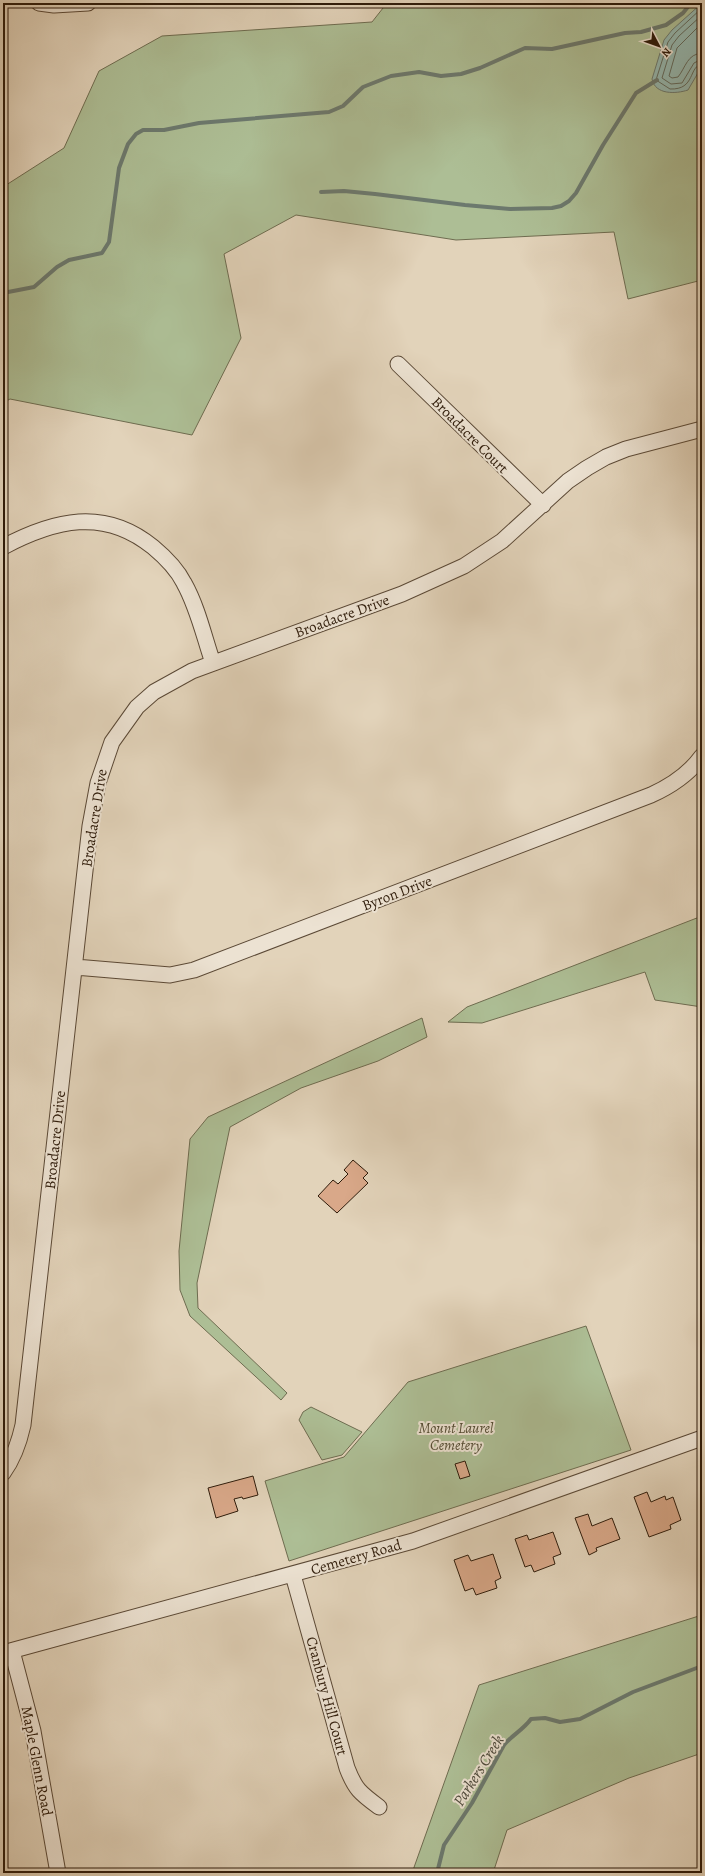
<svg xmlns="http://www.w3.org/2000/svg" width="705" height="1876" viewBox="0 0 705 1876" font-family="Alegreya,serif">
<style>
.green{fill:#adbe95;stroke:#6e6c50}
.water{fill:#95b8b0;stroke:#6c796e}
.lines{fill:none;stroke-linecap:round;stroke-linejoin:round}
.shore{stroke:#626a5d;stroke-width:1}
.stream{stroke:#6c796e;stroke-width:4}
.building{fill:#d9a889;stroke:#2e1b0a}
.street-casing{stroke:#5b4936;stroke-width:17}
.street{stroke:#ece2d2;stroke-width:15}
.labels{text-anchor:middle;stroke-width:4;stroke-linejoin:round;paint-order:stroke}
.street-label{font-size:15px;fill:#2e1b0a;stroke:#ece2d2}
.park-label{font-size:15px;font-style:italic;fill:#544c34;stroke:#ece2d2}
.water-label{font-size:16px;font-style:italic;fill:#4d4a3c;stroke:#ece2d2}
</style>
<rect width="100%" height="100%" fill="#e2d3ba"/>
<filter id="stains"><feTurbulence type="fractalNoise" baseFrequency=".005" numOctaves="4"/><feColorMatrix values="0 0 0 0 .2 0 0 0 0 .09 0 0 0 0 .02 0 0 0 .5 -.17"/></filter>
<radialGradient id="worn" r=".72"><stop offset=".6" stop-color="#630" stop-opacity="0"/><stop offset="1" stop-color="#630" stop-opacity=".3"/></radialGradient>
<path class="green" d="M387 3H702V280L628 299 614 232 456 240 296 215 224 254 241 338 192 435 10 399 3 403V187L64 148 99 71 162 36 372 22Z
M702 916V1007L655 1000 645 972 482 1023 448 1022 467 1007Z
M422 1018 427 1037 378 1061 301 1088 230 1127 197 1283 198 1308 287 1393 281 1400 190 1316 180 1290 179 1251 190 1139 208 1117Z
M586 1326 631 1450 289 1561 265 1481 344 1457 408 1382Z
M311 1407 362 1432 342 1455 322 1460 299 1420 303 1412Z
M702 1615V1753L629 1778 507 1830 493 1873H412L479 1685Z"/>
<path class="water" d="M702 3V66L688 90C676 94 655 95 652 79L664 40 672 30Z"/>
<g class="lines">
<path class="shore" d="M702 8 675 33 668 42 656 80 670 89C696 90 688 66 702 64
M702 15 679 36 672 45 662 78 671 84 682 83 694 63 702 59
M702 23 677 48 669 76 672 78 678 77C686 67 687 54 702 53"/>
<path class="stream" d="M321 192 344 191 375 194 465 205 510 209 552 208 561 206 569 201 576 193 603 145 636 93 657 80
M3 293 34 287 57 267 69 260 102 253 109 242 119 168 128 144 136 134 143 130H164L199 123 329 112 343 106 363 87 391 76 419 72 441 76 461 74 480 68 525 48 552 49 625 33 641 32 666 25 683 13 691 3
M437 1873 444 1845 472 1803 504 1745C512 1735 523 1730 531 1719L545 1718 560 1722 580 1719 633 1692 702 1666"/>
</g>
<path class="building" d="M353 1160 368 1173 363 1178 368 1183 337 1213 318 1196 333 1180 338 1184 348 1174 344 1170Z
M465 1461 470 1476 460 1479 455 1464Z
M253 1476 258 1495 243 1499 242 1497 234 1499 238 1511 216 1518 208 1488Z
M647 1492 651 1502 665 1496 666 1500 673 1497 681 1520 670 1525 671 1529 649 1537 634 1497Z
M588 1514 592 1526 612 1518 620 1539 596 1548 597 1551 589 1555 575 1518Z
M553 1532 561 1554 553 1557 555 1564 534 1572 531 1565 525 1567 515 1539 527 1535 529 1540Z
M493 1554 501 1578 495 1581 497 1588 476 1595 473 1588 465 1591 454 1560 468 1555 471 1561Z"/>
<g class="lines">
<g class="street-casing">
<path id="street" d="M39 3 54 5 88 3
M398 364 543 505
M3 547C54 520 104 507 153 547 165 557 177 569 184 583 198 608 204 637 213 663
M75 967 170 975 194 970 651 795C671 786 689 774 702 756
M3 1473C14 1458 19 1443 23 1425L90 826 98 783 112 742 137 707 154 692 192 671 402 594 464 566 502 541 568 481 587 468 606 457 626 449 702 429
M293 1575 347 1768C355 1789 360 1793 379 1807
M12 1651 33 1731 58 1873
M3 1653 413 1541 702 1438"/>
</g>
<use href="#street" class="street"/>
</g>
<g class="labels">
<g class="street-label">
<text transform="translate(470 435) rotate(45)" y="5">Broadacre Court</text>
<text transform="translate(342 616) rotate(-20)" y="5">Broadacre Drive</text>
<text transform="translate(94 818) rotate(-81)" y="5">Broadacre Drive</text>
<text transform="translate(397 893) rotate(-21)" y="5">Byron Drive</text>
<text transform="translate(55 1140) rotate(-84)" y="5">Broadacre Drive</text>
<text transform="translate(356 1557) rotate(-16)" y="5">Cemetery Road</text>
<text transform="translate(327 1696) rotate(75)" y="5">Cranbury Hill Court</text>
<text transform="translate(37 1761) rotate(79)" y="5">Maple Glenn Road</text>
</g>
<g class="park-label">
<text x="456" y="1433">Mount Laurel<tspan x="456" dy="17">Cemetery</tspan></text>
</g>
<g class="water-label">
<text transform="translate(478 1770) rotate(-58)" y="6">Parkers Creek</text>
</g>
</g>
<rect width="705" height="1876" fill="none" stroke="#e2d3ba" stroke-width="16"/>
<rect x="4" y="4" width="697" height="1868" fill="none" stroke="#2e1b0a" stroke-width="2"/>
<rect x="8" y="8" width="689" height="1860" fill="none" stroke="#2e1b0a"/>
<g transform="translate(659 46) rotate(131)" stroke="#ece2d2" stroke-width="3" paint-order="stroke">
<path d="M0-3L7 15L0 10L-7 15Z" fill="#2e1b0a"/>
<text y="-6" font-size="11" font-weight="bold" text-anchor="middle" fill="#2e1b0a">N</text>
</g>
<rect width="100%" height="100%" filter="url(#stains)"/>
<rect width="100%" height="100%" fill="url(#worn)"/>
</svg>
